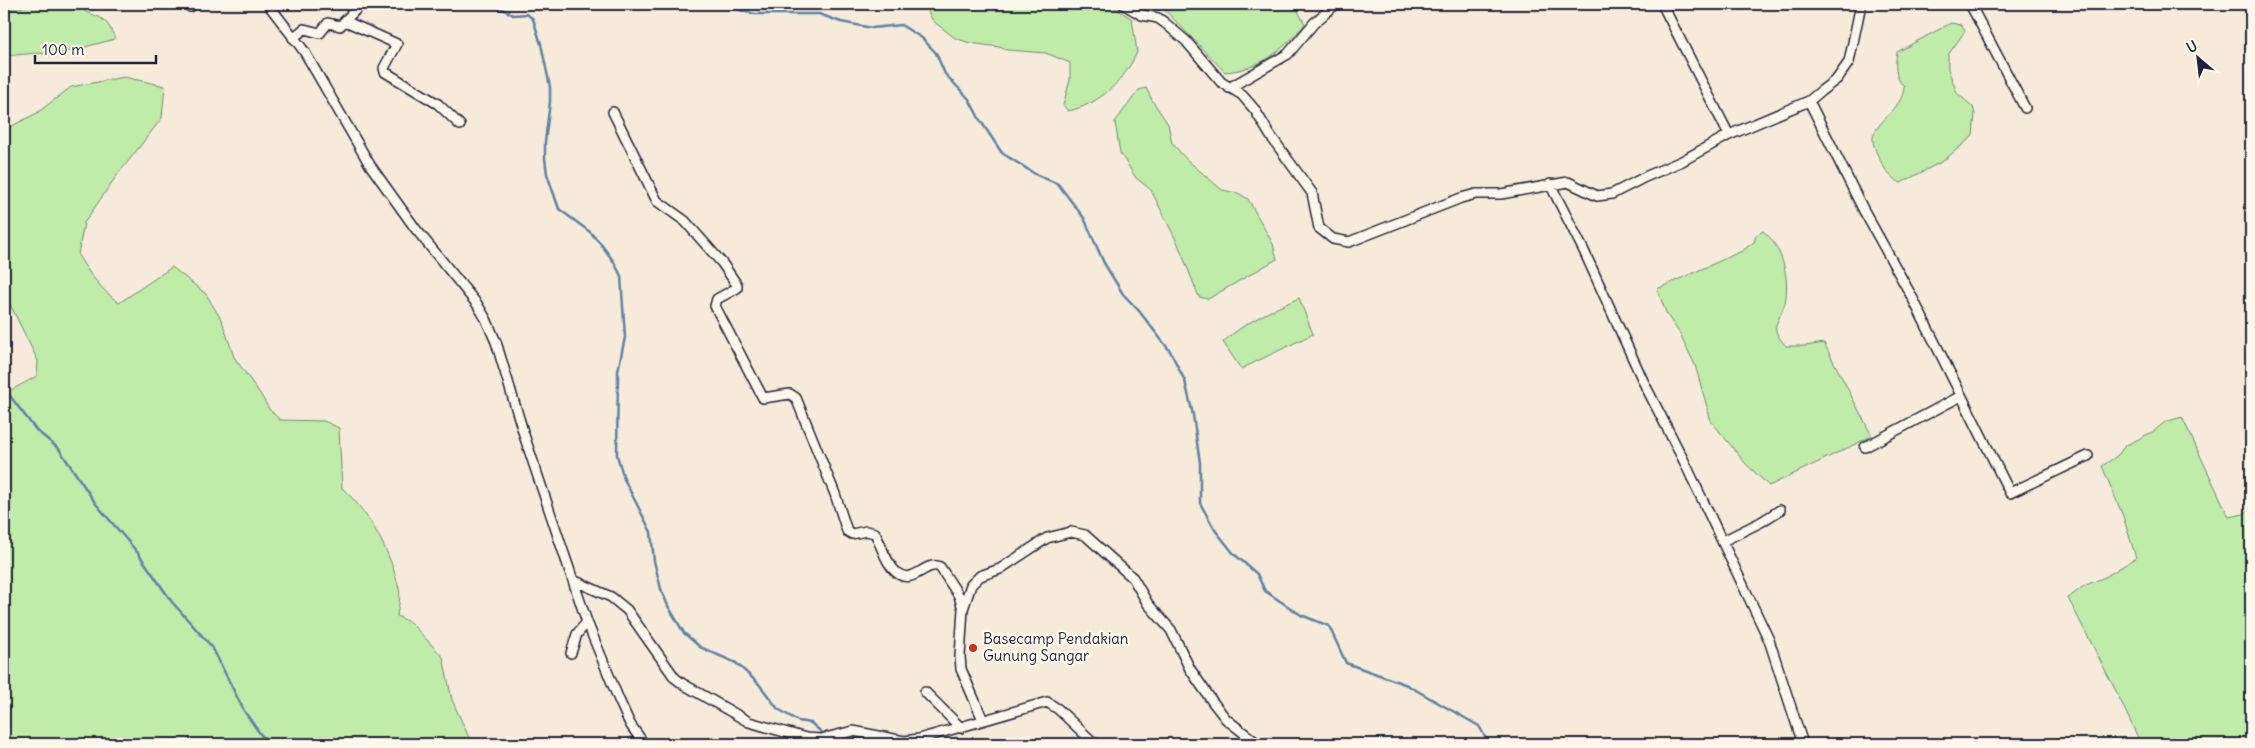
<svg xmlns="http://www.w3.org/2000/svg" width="2255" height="748" viewBox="0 0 2255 748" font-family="Delius,sans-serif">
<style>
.green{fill:#c0eca9;stroke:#718772}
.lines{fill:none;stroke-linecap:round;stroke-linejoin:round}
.stream{stroke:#6181a3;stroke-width:2.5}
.street-casing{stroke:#22223b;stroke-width:12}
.street{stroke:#fbf7ec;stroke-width:9}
.poi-dot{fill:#c8321e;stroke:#fbf7ec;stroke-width:2}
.labels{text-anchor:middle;stroke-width:5;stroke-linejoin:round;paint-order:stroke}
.poi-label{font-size:15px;fill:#22223b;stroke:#fbf7ec;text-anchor:start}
</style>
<rect width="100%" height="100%" fill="#f6ebda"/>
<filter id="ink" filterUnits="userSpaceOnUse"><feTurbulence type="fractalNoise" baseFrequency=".02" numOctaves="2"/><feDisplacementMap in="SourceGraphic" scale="10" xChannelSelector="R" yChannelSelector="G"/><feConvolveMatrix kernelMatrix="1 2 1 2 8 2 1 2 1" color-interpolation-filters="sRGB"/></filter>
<g filter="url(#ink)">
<path class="green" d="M32 4H76C91 21 104 8 115 39L62 53 45 54 37 53 4 56V6L20 8Z
M924 4H1109L1132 19 1137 52C1125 80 1099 105 1068 111L1063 105 1070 80V63L1046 53 1007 50 999 47 970 43 955 38 933 21Z
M1159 4H1294L1305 24C1283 50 1261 69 1225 72Z
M1951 23 1961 25 1965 31 1948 55V69L1957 93 1973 107 1975 114 1973 136 1943 161 1901 183C1891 179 1885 170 1880 160 1878 155 1874 148 1873 142 1870 124 1904 110 1904 86 1894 78 1895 64 1897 52Z
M124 77 165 86 162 118 115 178 84 223 78 255C89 274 102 290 119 303L172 267 206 294 222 321 234 357 261 395 269 409 280 420 324 421 339 428 342 488C370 513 391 553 399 589 401 597 398 608 397 616L411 623 443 657 452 700 472 744H4V394L37 376 38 361 4 292V130L37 113 71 87Z
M1146 88 1152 100 1168 124 1172 143 1186 159 1222 190 1238 193 1248 199 1273 244 1277 259 1208 299 1199 297 1178 244 1151 190 1136 178 1120 153 1115 122 1139 90Z
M1763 231C1783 247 1790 279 1785 303 1783 311 1778 318 1776 325 1774 333 1781 340 1786 346H1805L1824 343 1872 436 1769 486 1745 463 1711 421 1695 365 1680 334 1667 315 1657 289 1742 251 1754 242 1756 235Z
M1299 298 1313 334 1241 369 1223 342C1245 322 1272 310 1299 298Z
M2182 417 2229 517 2244 514 2251 508V744H2141L2117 693 2068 598 2084 586 2105 577 2136 558 2123 516 2102 466 2117 456 2125 446 2154 431 2165 422Z"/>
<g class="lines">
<path class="stream" d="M475 4 477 6 496 5 513 15 527 14 533 19 541 44 550 87V102L545 142V158L547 174 559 209 590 232 601 244 614 262 621 276 625 337 618 371 617 455 624 479 651 532 654 561 661 589 668 606 684 633 700 647 736 663 759 684 778 709 798 721 811 723 826 736
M716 4 755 14H819L841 22 872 28 901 25 922 38 936 53 945 74 969 99 980 120 1002 153 1035 174 1058 184 1084 218 1104 263 1123 294 1139 311 1170 351 1185 381 1193 415 1200 463V503L1215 530 1234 554 1257 574 1265 591 1301 615 1329 626 1346 663 1407 685 1479 726 1489 744
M4 388 36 430 59 449 96 504 138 553 172 602 212 647 244 711 261 735 273 744"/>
<g class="street-casing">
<path id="street" d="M268 4 304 51 370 165 415 228 477 304 486 319 496 342 525 438 587 622 619 700 630 724 644 744
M1123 4 1142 15 1158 18 1165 23 1186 41 1221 82 1242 95 1255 110 1270 135 1312 193 1319 228 1333 239 1349 242 1461 198 1476 194H1501L1568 182 1597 196 1612 194 1645 177 1682 161 1729 135 1809 101 1821 91 1837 79 1849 62 1861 4
M1662 4 1729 135
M1970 4 2025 108
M190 7 194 4
M345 21 397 44 384 68 385 72 438 104 460 125
M293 38 304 29 320 33 328 23 340 26 361 4
M1229 88 1288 54 1314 23 1336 4
M1809 101 1863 209 1912 297 2010 493 2088 456
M613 112 657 201 685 221 722 263 737 285V288L717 299 715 306 763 398 790 394 796 398 835 494 847 531 852 534 866 531 875 533C881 545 886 563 896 572 913 587 925 560 940 567L959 596 963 609
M1550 184 1584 251 1644 383 1684 461 1769 640 1803 744
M1865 447 1961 396
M1723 541 1761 522 1780 510
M573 580 611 597 627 610 675 678 683 684 749 722 806 738 821 739 853 731 904 741 919 739 1047 702 1058 709 1095 744
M571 653 577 634 587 622
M925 692 961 728
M983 720 961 669 960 656 963 609 971 585 980 576 1000 569 1047 538 1071 532 1085 535 1133 578 1148 604 1171 630 1190 669 1212 701 1226 719 1258 744"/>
</g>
<use href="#street" class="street"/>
</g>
</g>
<circle class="poi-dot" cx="973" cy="648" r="5"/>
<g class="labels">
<g class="poi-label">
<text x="983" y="644">Basecamp Pendakian<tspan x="983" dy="17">Gunung Sangar</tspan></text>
</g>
</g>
<rect width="2255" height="748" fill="none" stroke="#fbf7ec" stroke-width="20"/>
<rect x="10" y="10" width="2235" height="728" fill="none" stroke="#22223b" stroke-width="2" filter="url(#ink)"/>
<g transform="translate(2198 58) rotate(332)" stroke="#fbf7ec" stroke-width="4" paint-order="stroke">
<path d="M0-4L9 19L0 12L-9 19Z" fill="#22223b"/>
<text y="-8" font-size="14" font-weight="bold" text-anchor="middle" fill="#22223b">U</text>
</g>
<path d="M35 55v8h121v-8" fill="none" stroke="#22223b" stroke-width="2.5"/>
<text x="42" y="55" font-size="15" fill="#22223b" stroke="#fbf7ec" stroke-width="4" paint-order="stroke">100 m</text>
</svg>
